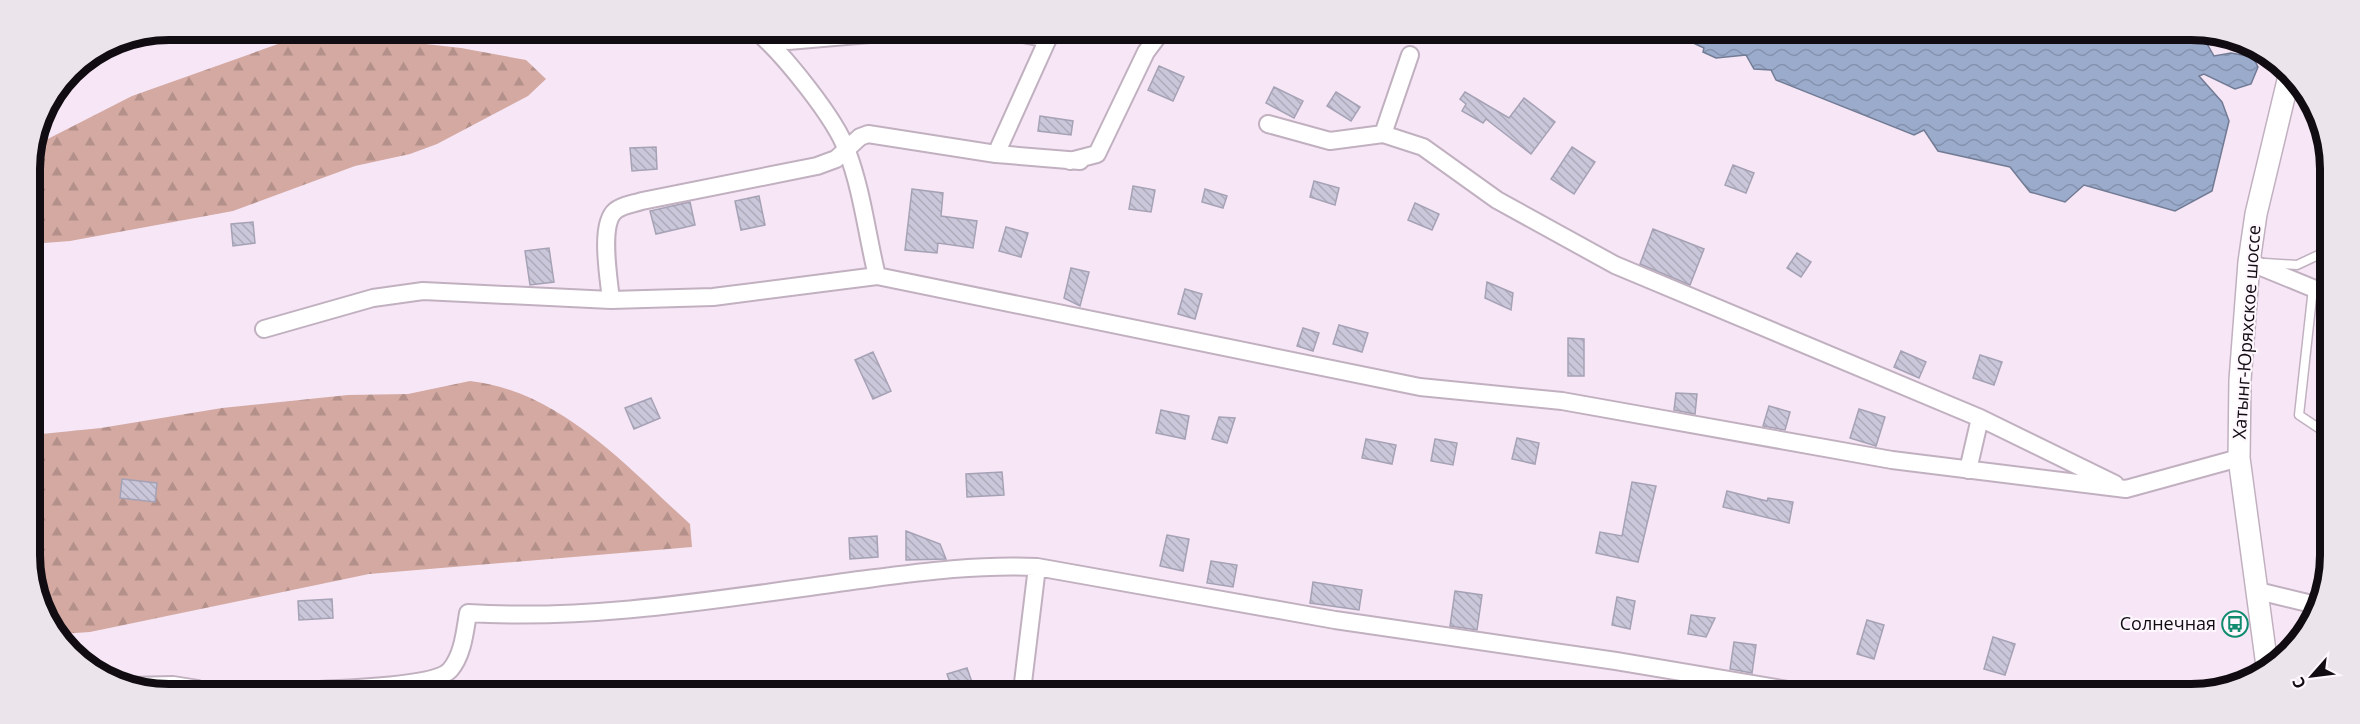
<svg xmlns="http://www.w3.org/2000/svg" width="2360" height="724" viewBox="0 0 2360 724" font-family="'Open Sans',sans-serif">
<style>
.forest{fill:url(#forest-firs)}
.water{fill:url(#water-waves);stroke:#727b94;stroke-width:1.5}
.building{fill:url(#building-back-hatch);stroke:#a6a2b5;stroke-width:1.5}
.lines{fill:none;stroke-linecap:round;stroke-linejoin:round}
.service-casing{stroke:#c1b1c0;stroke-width:11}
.minor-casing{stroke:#c1b1c0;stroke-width:20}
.tertiary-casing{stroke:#c1b1c0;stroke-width:24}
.service{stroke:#fff;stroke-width:8}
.minor{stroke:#fff;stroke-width:16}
.tertiary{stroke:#fff;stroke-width:21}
.labels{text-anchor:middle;stroke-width:4.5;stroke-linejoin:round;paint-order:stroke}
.street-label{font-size:18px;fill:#110c11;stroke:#fef7fd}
.poi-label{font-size:18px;fill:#110c11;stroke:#fef7fd;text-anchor:end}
.rim{fill:none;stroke:#110c11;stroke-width:8}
</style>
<defs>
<pattern id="forest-firs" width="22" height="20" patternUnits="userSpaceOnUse" patternTransform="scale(1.5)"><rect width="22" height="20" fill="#d3a9a2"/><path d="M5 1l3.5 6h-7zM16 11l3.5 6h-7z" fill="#b4908a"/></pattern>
<pattern id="water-waves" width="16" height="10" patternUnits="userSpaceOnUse" patternTransform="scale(1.5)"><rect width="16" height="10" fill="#9babcc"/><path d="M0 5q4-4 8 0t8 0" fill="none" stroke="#8492ae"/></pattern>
<pattern id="building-back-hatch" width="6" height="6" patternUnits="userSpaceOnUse" patternTransform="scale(1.5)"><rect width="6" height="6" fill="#cbc7da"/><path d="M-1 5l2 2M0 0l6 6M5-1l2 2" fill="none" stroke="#adaaba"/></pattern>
</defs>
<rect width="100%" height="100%" fill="#f6e6f6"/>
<path class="forest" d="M355 36 461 48 526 60 546 79 528 96 437 144 410 154 355 166 233 211 70 241 31 244 30 160 34 146 132 96 295 38Z
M470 381C560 391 626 466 690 524L692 547 369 574 90 632 60 634 33 582 32 435 101 428 222 408 348 395 408 394Z"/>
<path class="water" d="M1672 33 2202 35 2214 56 2231 53 2253 57 2258 67 2251 84 2235 89 2204 74 2199 76 2222 102 2229 121 2212 191 2175 211 2084 185 2065 202 2030 192 2010 167 1938 151 1924 130 1914 135 1776 80 1771 70 1754 69 1746 55 1716 58 1703 52 1704 48Z"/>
<path class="building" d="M1159 66 1184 77 1173 101 1148 90Z
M1274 87 1303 101 1294 118 1266 103Z
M1336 92 1360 107 1351 121 1327 106Z
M1465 92 1509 118 1524 98 1555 122 1531 154 1486 119 1483 123 1462 111 1466 104 1460 99Z
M1040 116 1073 121 1071 135 1038 131Z
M656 147 657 169 632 171 630 148Z
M1572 147 1595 162 1574 194 1551 179Z
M1733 165 1754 173 1746 193 1725 185Z
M1314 181 1339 188 1335 205 1310 197Z
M1133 186 1155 190 1151 212 1129 209Z
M912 189 943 193 941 216 977 221 973 248 938 243 937 253 905 250Z
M1205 189 1227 196 1223 208 1202 202Z
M759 196 765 225 741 230 735 201Z
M690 202 695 225 656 234 650 211Z
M1415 203 1439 214 1432 230 1408 220Z
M253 222 255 243 233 246 231 224Z
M1006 227 1028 233 1021 257 999 251Z
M1653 229 1704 249 1690 285 1640 264Z
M549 248 554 282 530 285 525 251Z
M1797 253 1811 262 1801 277 1787 268Z
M1071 268 1089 272 1080 306 1064 298Z
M1487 282 1513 293 1511 310 1485 298Z
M1185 289 1202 294 1195 319 1178 314Z
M1339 325 1368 333 1362 352 1333 344Z
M1303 328 1319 333 1313 351 1297 346Z
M1568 338 1584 339V376H1568Z
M1901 351 1926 362 1919 378 1894 367Z
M873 352 891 391 873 399 855 360Z
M1980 355 2002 362 1994 385 1973 378Z
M1676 393 1697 394 1695 414 1674 410Z
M651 398 660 418 634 429 625 408Z
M1769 406 1790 412 1785 430 1763 426Z
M1859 409 1885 417 1876 446 1850 438Z
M1161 410 1189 416 1185 439 1156 433Z
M1219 417 1235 418 1227 443 1212 439Z
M1517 438 1539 443 1535 464 1512 459Z
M1366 439 1396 445 1392 464 1362 458Z
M1435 439 1457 443 1453 465 1431 461Z
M1002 472 1004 495 967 497 966 474Z
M122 479 157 483 155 502 120 498Z
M1632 482 1656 486 1638 562 1596 553 1600 532 1622 536Z
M1727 491 1767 501 1768 498 1793 502 1789 523 1723 507Z
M906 531 940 544 946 559 906 560Z
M1167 535 1189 539 1183 571 1160 566Z
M877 536 878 557 850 559 849 538Z
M1211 561 1237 565 1233 587 1207 583Z
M1313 582 1362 590 1359 610 1310 603Z
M1455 591 1482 595 1477 630 1450 626Z
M1617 597 1635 601 1630 629 1612 625Z
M332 599 333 618 299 620 298 601Z
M1691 615 1715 618 1706 637 1688 634Z
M1867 620 1884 625 1874 659 1857 654Z
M1993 637 2015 644 2005 675 1984 669Z
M1734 642 1756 645 1752 673 1730 669Z
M967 668 974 688 953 691 947 674Z"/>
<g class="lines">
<g class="service-casing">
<path id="service" d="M2265 263 2297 265 2327 251
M2313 288 2299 415 2326 433"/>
</g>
<g class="minor-casing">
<path id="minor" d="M756 31C782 52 836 119 847 151 862 190 867 235 877 276
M1013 32 1048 39
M788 41 893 32
M1268 124 1330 141 1383 134 1423 147 1497 200 1615 265 1980 418 2115 484
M1383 134 1410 55
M996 154 1051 32
M1070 161 1097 154 1146 52 1161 32
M2249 262 2327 294
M611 300C609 279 599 225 615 211 622 205 633 204 642 201L817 166 836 159 860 137 868 134 996 154 1080 161
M264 329 373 298 423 291 611 300 713 297 877 276 1420 387 1562 401 1892 460 2126 489 2239 458
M1968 470 1980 418
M2258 591 2316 605
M128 686 173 685 198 689
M320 690C346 688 435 687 450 670 463 655 465 631 468 613 596 621 725 598 852 581 914 573 974 564 1037 567L1335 620 1616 661 1806 693
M1022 691 1037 567"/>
</g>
<g class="tertiary-casing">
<path id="tertiary" d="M2267 666 2239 458 2240 380 2249 262 2256 214 2290 72"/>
</g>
<use href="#service" class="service"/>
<use href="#minor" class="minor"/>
<use href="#tertiary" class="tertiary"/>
</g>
<defs>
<g id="bus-ring" transform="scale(1.35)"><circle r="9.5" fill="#fef7fd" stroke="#108b6f" stroke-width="1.5"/><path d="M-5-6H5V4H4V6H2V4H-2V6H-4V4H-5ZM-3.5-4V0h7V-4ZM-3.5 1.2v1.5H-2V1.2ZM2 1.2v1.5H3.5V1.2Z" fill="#108b6f"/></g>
</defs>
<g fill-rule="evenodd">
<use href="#bus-ring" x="2235" y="624"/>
</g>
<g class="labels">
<g class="street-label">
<text transform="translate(2247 332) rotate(-86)" y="6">Хатынг-Юряхское шоссе</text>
</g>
<g class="poi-label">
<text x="2216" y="630">Солнечная</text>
</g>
</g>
<path d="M0 0H2360V724H0ZM169 40H2191A129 129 0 0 1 2320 169V555A129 129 0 0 1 2191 684H169A129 129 0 0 1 40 555V169A129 129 0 0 1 169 40Z" fill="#ebe4ea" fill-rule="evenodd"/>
<path class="rim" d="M169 40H2191A129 129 0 0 1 2320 169V555A129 129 0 0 1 2191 684H169A129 129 0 0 1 40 555V169A129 129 0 0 1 169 40Z"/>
<g transform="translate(2312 676) rotate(242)" stroke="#fef7fd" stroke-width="4.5" paint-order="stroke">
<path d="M0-4.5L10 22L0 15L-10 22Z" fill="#110c11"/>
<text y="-9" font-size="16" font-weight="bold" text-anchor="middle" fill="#110c11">С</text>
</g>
</svg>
